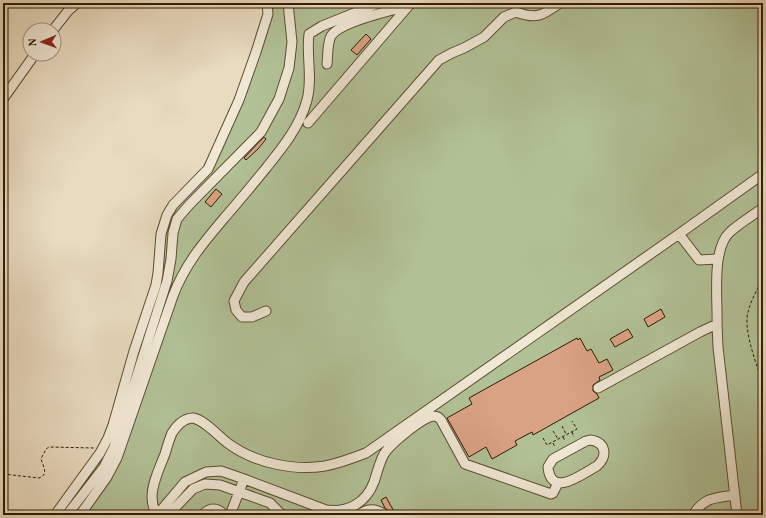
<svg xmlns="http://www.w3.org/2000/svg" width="766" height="518" viewBox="0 0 766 518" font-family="Vollkorn,serif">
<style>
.green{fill:#b1c196;stroke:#706e4c}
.building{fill:#daa285;stroke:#301c01}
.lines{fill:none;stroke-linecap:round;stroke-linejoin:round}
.minor-casing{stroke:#5e4c30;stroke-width:11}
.path{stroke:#301c01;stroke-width:1;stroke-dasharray:3 2;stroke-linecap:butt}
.minor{stroke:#f0e8d5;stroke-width:9}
</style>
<rect width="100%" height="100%" fill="#e8dbbf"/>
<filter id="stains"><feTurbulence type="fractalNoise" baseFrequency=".005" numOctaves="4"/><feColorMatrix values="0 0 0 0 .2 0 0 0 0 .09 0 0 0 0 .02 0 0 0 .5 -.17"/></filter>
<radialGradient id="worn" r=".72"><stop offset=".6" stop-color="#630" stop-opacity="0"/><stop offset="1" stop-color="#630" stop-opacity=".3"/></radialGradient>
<path class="green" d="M275 3H763V515H59L109 442 172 211 212 169 272 8H274Z"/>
<path class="building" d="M366 34 371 39 357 55 351 50Z
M264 137 266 139 258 149 246 160 244 158Z
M216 189 222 194 211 207 205 202Z
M661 309 665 317 648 327 644 319Z
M628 329 633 337 615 347 610 339Z
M577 338 578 340 580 338 587 351 591 349 599 363 607 359 613 370 599 377 600 380 593 385V391L597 394 599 398 533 435 532 432 515 441 517 445 492 459 486 447 469 457 447 418 472 404 469 398Z
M386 497 396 515H391L390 512 385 508 381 500Z"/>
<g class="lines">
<g class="minor-casing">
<path id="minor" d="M53 30 68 11 77 3
M327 64C328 56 327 44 331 36 339 22 392 10 408 6
M3 99 35 54
M308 123 411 3
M679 234 699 260 717 259
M266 311 252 317H242L236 310 234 301 244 282 439 60 452 53 464 48 484 37 504 17 516 12C537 20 543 15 560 3
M717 324C718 300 711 249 730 232 740 223 752 216 763 208
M598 388 700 332 717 324 718 347 737 515
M590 440C606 442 608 456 597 466 582 474 551 499 548 467L553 459 586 441Z
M55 515 100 453 108 438 113 425 134 351 156 285 158 273 161 234 167 215 173 205 208 169 213 158 239 100 256 52 268 14 267 3
M67 515 104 467 114 447 167 281 171 259 173 233 177 219 189 205 261 132 279 99 289 68 292 42 288 3
M80 515 107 477 117 458 173 296C185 264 204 242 226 216 240 200 253 184 267 167 283 147 300 126 307 100 313 78 306 55 309 34L322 26 379 3
M157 515C154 510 152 503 152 497 152 483 160 467 165 454 167 447 169 440 172 433 176 426 184 418 193 418 205 420 219 437 229 444 255 463 294 471 325 466 340 463 353 458 366 453L679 234 763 174
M157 515 185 482 206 472 221 471 244 479 326 510C348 513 366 503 374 482 377 473 379 464 383 456 388 445 422 418 433 416 436 416 439 417 441 420L465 464 551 494 553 493 558 483
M168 515 193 489 205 484 220 485 270 503 282 515
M203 515C209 507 218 507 224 515
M230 515 244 479
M359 515C367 508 376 508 385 515
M693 515C704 497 715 498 735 495"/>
</g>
<path class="path" d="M763 278C758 288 751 300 748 312 743 331 757 365 763 384
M562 426 566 434
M553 431 558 439
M572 432 574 437
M563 437 565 441
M543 438 547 445 577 429 572 421
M553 443 555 447
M763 444 761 477 763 491
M3 474 39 478C49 475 43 466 41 459L46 449 49 447 94 448
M762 515 763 503"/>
<use href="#minor" class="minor"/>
</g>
<rect width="766" height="518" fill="none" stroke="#e8dbbf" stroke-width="16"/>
<rect x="4" y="4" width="758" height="510" fill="none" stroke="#301c01" stroke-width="2"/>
<rect x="8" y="8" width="750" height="502" fill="none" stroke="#301c01"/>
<g transform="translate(42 42) rotate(268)"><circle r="19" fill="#f0e8d5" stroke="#a39680"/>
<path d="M0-3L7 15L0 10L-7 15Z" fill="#8f2418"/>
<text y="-6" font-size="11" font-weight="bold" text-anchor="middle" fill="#301c01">N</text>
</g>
<rect width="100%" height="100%" filter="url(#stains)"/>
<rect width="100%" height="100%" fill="url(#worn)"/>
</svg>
